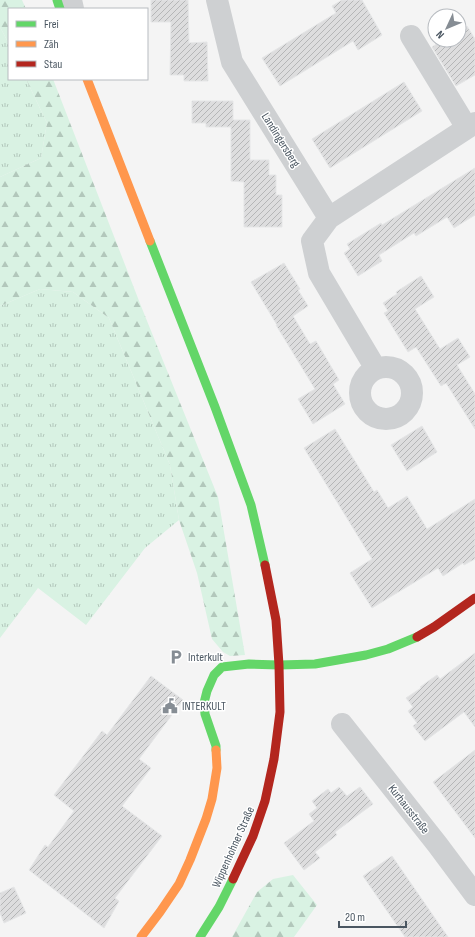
<svg xmlns="http://www.w3.org/2000/svg" width="475" height="937" viewBox="0 0 475 937" font-family="'Sofia Sans Condensed',sans-serif">
<style>
.grass{fill:url(#grass-tufts)}
.forest{fill:url(#forest-firs)}
.building{fill:url(#building-hatch);stroke:#e5e6e7}
.lines{fill:none;stroke-linecap:round;stroke-linejoin:round}
.street{stroke:#ced0d2;stroke-width:22}
.fast{stroke:#63d668;stroke-width:9}
.slow{stroke:#ff974d;stroke-width:9}
.jam{stroke:#b3261e;stroke-width:9}
.labels{text-anchor:middle;stroke-width:3;stroke-linejoin:round;paint-order:stroke}
.street-label{font-size:12px;fill:#4a5661;stroke:#fff}
.poi-label{font-size:12px;fill:#4a5661;stroke:#fff;text-anchor:start}
</style>
<defs>
<pattern id="grass-tufts" width="24" height="20" patternUnits="userSpaceOnUse"><rect width="24" height="20" fill="#d9f2e3"/><path d="M3 7l-1-3M5 7V3M7 7l1-3M15 17l-1-3M17 17v-4M19 17l1-3" fill="none" stroke="#b2c7bb"/></pattern>
<pattern id="forest-firs" width="22" height="20" patternUnits="userSpaceOnUse"><rect width="22" height="20" fill="#d9f2e3"/><path d="M5 1l3.5 6h-7zM16 11l3.5 6h-7z" fill="#b2c7bb"/></pattern>
<pattern id="building-hatch" width="6" height="6" patternUnits="userSpaceOnUse"><rect width="6" height="6" fill="#ddddde"/><path d="M-1 1l2-2M0 6l6-6M5 7l2-2" fill="none" stroke="#b5b6b7"/></pattern>
</defs>
<rect width="100%" height="100%" fill="#f4f4f4"/>
<path class="grass" d="M0 27 9 44V79H26L47 123 41 158 0 177Z
M40 289 73 292 109 318 170 465 179 520 145 548 86 625 38 588 0 638V306Z"/>
<path class="forest" d="M0 0H22L26 9H9V44L0 27Z
M26 79H53L141 306 218 497 245 655 230 656 223 652 212 639 197 573 179 520 170 465 109 318 73 292 40 289 0 306V177L41 158 47 123Z
M293 875 317 905 294 937H232L257 892 273 879Z"/>
<path class="building" d="M151 0H188L189 43 207 42 208 81H184V75H170L171 22H151Z
M342 0H362L382 35 358 50 353 41 280 86 262 58 336 13 332 6Z
M467 26 475 39V75L456 86 432 47 443 40H459V31Z
M404 82 422 111 330 168 312 139Z
M192 101H233V120H250V160H269V175H276V195H282V227H244V182L231 181V127H206V123H192Z
M475 168V215L454 228 447 217 416 236 414 233 379 255 382 261 358 276 344 253 350 249 347 244 381 223 382 225Z
M284 263 300 289 298 290 308 306 293 316 310 344 316 341 339 380 333 384 345 404 313 424 298 399 315 389 276 325H277L251 282Z
M421 276 434 297 415 309 440 349 458 338 470 357 457 365 475 394V429L446 383 441 386 416 347 408 352 384 313 388 311 383 303 397 294 396 292Z
M422 426 437 452 407 471 391 445Z
M335 429 374 492 377 490 388 508 407 496 427 529 475 499V559L464 565 463 563 443 576 438 568 372 608 350 573 372 559 304 448Z
M475 653V727L464 712 425 741 413 726 417 723 408 711 413 707 406 698 421 688 420 687 437 675 440 679Z
M151 676 183 700 139 759 151 768 122 806 162 836 115 898 119 901 104 928 29 870 45 845 48 847 74 811 54 795 102 731 107 735Z
M475 750V838L433 782Z
M339 787 347 796 360 787 373 804 335 832 337 835 315 852 320 858 304 870 284 843 314 821 309 814 317 808 312 801 328 789 331 793Z
M392 856 430 911 448 937H405L363 876Z
M14 887 26 913 4 923 0 913V893Z"/>
<g class="lines">
<path class="street" d="M71 0 73 9
M217 0 232 62 329 218
M411 36 467 128
M360 393a26 26 0 1 1 52 0a26 26 0 1 1-52 0Z
M376 369 319 273 312 241 329 218 475 123
M342 724 437 844 475 895"/>
<path class="fast" d="M57 0 60 9
M150 241 215 407 251 505 265 565
M216 750V746L205 714 204 703 207 691 214 675 222 667 249 664 279 665 315 664 366 655 388 649 417 637
M200 937 219 907 233 879"/>
<path class="slow" d="M87 79 150 241
M141 937 160 912 179 884 190 860 206 819 212 799 217 768 216 750"/>
<path class="jam" d="M417 637 434 627 475 598
M233 879 253 836 265 801 274 759 280 712 279 665 276 620 265 565"/>
</g>
<defs>
<g id="parking-bare" transform="scale(1.2)"><path d="M-3.5-5.5H1a3.5 3.5 0 0 1 0 7H-1V5.5H-3.5ZM-1-3.4V-.6H.8a1.4 1.4 0 0 0 0-2.8Z" fill="#868d94" stroke="#fff" stroke-width="2.5" paint-order="stroke"/></g>
<g id="civic-bare" transform="scale(1.2)"><path d="M-.6-6.5H3V-4.5H.6V-3L4-1V1h2V6H-6V1h2V-1L-.6-3ZM-1.2 2.5V6h2.4V2.5Z" fill="#868d94" stroke="#fff" stroke-width="2.5" paint-order="stroke"/></g>
</defs>
<g fill-rule="evenodd">
<use href="#parking-bare" x="176" y="657"/>
<use href="#civic-bare" x="170" y="706"/>
</g>
<g class="labels">
<g class="street-label">
<text transform="translate(281 140) rotate(58)" y="4">Landingersberg</text>
<text transform="translate(409 809) rotate(52)" y="4">Kurhausstraße</text>
<text transform="translate(233 847) rotate(-66)" y="4">Wippenhohner Straße</text>
</g>
<g class="poi-label">
<text x="188" y="661">Interkult</text>
<text x="182" y="710">INTERKULT</text>
</g>
</g>
<rect x="8" y="8" width="140" height="72" fill="#ffffff" stroke="#b7bbc0"/>
<rect x="16" y="21" width="20" height="6" fill="#63d668" stroke="#b7bbc0"/>
<text x="44" y="28" font-size="12" fill="#4a5661">Frei</text>
<rect x="16" y="41" width="20" height="6" fill="#ff974d" stroke="#b7bbc0"/>
<text x="44" y="48" font-size="12" fill="#4a5661">Zäh</text>
<rect x="16" y="61" width="20" height="6" fill="#b3261e" stroke="#b7bbc0"/>
<text x="44" y="68" font-size="12" fill="#4a5661">Stau</text>
<g transform="translate(447 28) rotate(226)"><circle r="19" fill="#ffffff" stroke="#b7bbc0"/>
<path d="M0-3L7 15L0 10L-7 15Z" fill="#868d94"/>
<text y="-6" font-size="11" font-weight="bold" text-anchor="middle" fill="#4a5661">N</text>
</g>
<path d="M339 921v6h67v-6" fill="none" stroke="#4a5661" stroke-width="2"/>
<text x="345" y="921" font-size="12" fill="#4a5661" stroke="#ffffff" stroke-width="3" paint-order="stroke">20 m</text>
</svg>
